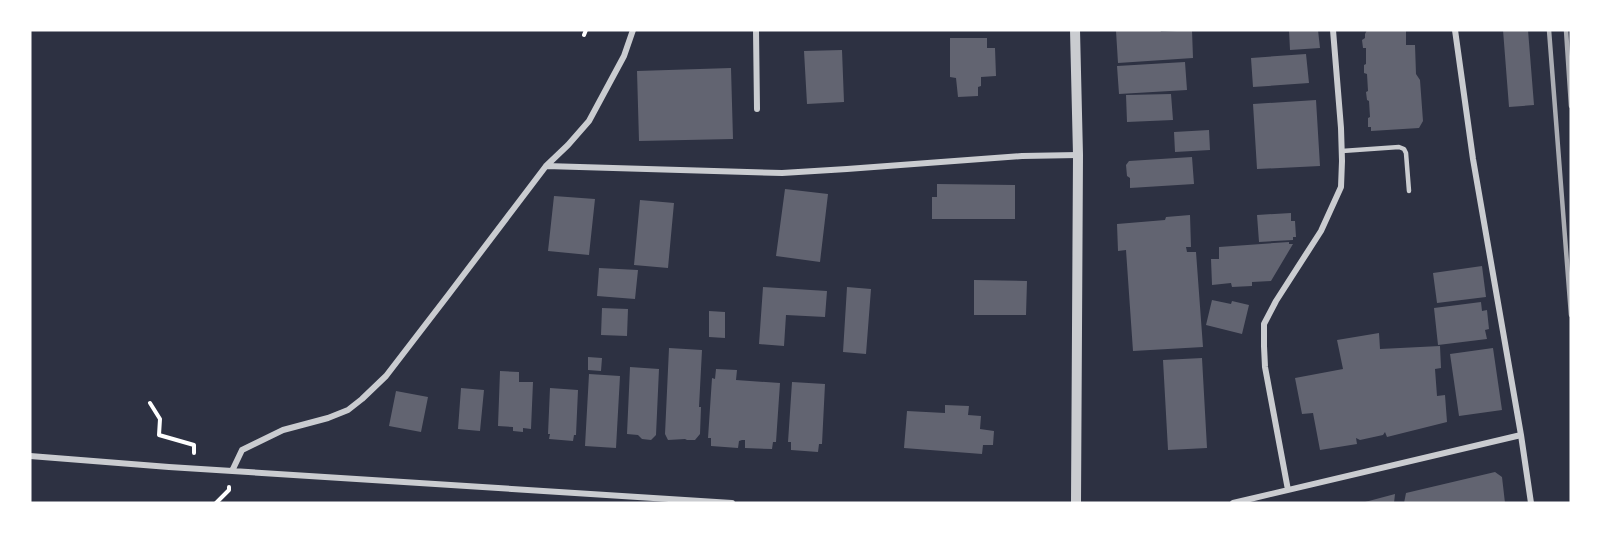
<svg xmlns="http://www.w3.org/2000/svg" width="1601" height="533" viewBox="0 0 1601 533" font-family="Raleway,sans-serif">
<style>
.building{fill:#626471}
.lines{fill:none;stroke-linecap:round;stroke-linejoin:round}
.path{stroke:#fff;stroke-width:4}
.service{stroke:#caccd0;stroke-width:4.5}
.minor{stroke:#caccd0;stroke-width:6}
.tertiary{stroke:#caccd0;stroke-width:10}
.rail{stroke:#abadb3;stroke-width:4.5}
</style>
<rect width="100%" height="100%" fill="#2d3142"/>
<path class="building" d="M1135 30H1160L1161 32 1192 30 1193 58 1118 63 1116 31Z
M1289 30H1318L1320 48 1290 50Z
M1367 30H1406V45H1415L1416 74 1420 80 1423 121 1419 128 1371 131V127H1368V118L1370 117 1369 101 1367 100 1366 92 1368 91 1367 74 1364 73V65L1366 64V48H1363L1362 40 1365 38V34Z
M1503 30H1528L1534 105 1509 107Z
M950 38H987V48H995L996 76 981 77V86L978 87V96L958 97 956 78 950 77Z
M842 50 844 102 807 104 804 51Z
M1306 54 1309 83 1253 87 1251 58Z
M1185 62 1187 90 1119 94 1117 66Z
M731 68 733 139 639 141 637 71Z
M1171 94 1173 120 1127 122 1126 95Z
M1316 100 1320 166 1257 169 1253 104Z
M1209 130 1210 150 1175 152 1174 132Z
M1192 157 1194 184 1130 188V178L1127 176 1126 165 1129 161Z
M937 184 1015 185V219H932V197H937Z
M785 189 828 194 820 262 776 256Z
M554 196 595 199 589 255 548 251Z
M640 200 674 203 668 268 634 265Z
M1291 213V221H1295L1296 237H1293V240L1259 242 1257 215Z
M1190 215 1191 247H1186L1187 252H1196L1203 347 1133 351 1126 250 1118 251 1117 224 1165 220 1166 217Z
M1289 242V244H1293L1271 281 1252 282V286L1232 287 1231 283 1212 285 1211 259H1219V247Z
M1482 266 1486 297 1437 303 1433 273Z
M599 268 638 270 635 299 597 296Z
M974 280 1027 281 1026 315H974Z
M763 287 827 291 825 317 786 315 784 346 759 344Z
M847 287 871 289 866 354 843 352Z
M1212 300 1231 304 1232 301 1249 305 1242 334 1206 325Z
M1481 302 1482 311 1487 310 1489 329 1485 330 1487 339 1438 345 1434 308Z
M602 308 628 309 627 336 601 335Z
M709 311 725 312V338L709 337Z
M1379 333 1380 349 1440 346 1441 368 1435 369 1437 396 1445 395 1447 422 1387 437 1385 432 1383 435 1360 440 1356 438 1357 444 1320 450 1313 413 1302 414 1295 378 1343 369 1337 340Z
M669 348 702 350 699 407H701L700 434 695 440H687L685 439 668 440 665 434Z
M1493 348 1502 410 1459 416 1450 354Z
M588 357 602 358 601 371 588 370Z
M1202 358 1207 448 1168 450 1163 360Z
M630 367 659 369 656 435 651 440 642 439 638 435 627 434Z
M716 369 737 370 736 380 780 383 776 442H773L772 449 745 448V440H742L739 441 738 448 711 446V438H708L712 378 715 379Z
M500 371 519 372V382H533L531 429 523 428V432L513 431V427L498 426Z
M589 374 620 376 616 448 585 446Z
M792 382 825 384 822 444H819L818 452 791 450V442H788Z
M461 388 484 390 480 431 458 429Z
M550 388 578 390 576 435H574L573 441 549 439 550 434H548Z
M396 391 428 397 421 432 389 426Z
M945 405 969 406 968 415 981 416 980 429 994 431 993 445H983L982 454 904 448 907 411 945 413Z
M1495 472 1502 477 1505 503H1404L1406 493Z
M1395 494 1394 503H1365V502Z"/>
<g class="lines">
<path class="path" d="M584 35 586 30
M150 403 160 419 159 435 194 445V453
M216 503 229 490V487"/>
<path class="service" d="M1342 151 1399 147 1404 149 1406 153 1409 191"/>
<path class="minor" d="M756 30 757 109
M1455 30 1473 159 1521 435 1531 503
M546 166 782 173 847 169 1022 156 1078 155
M30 456 169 467 732 503
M232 471 242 450 283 430 328 418 348 410 362 399 386 376 449 294 546 166 568 145 589 121 624 56 633 30
M1288 490 1265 367 1264 346V324L1276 301 1321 231 1341 187 1342 161 1341 128 1333 30
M1233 503 1521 435"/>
<path class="tertiary" d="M1075 30 1078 155 1076 503"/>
<path class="rail" d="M1549 30 1571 315
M1566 30 1571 106"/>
</g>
<rect width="1601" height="533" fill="none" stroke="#ffffff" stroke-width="63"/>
</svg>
